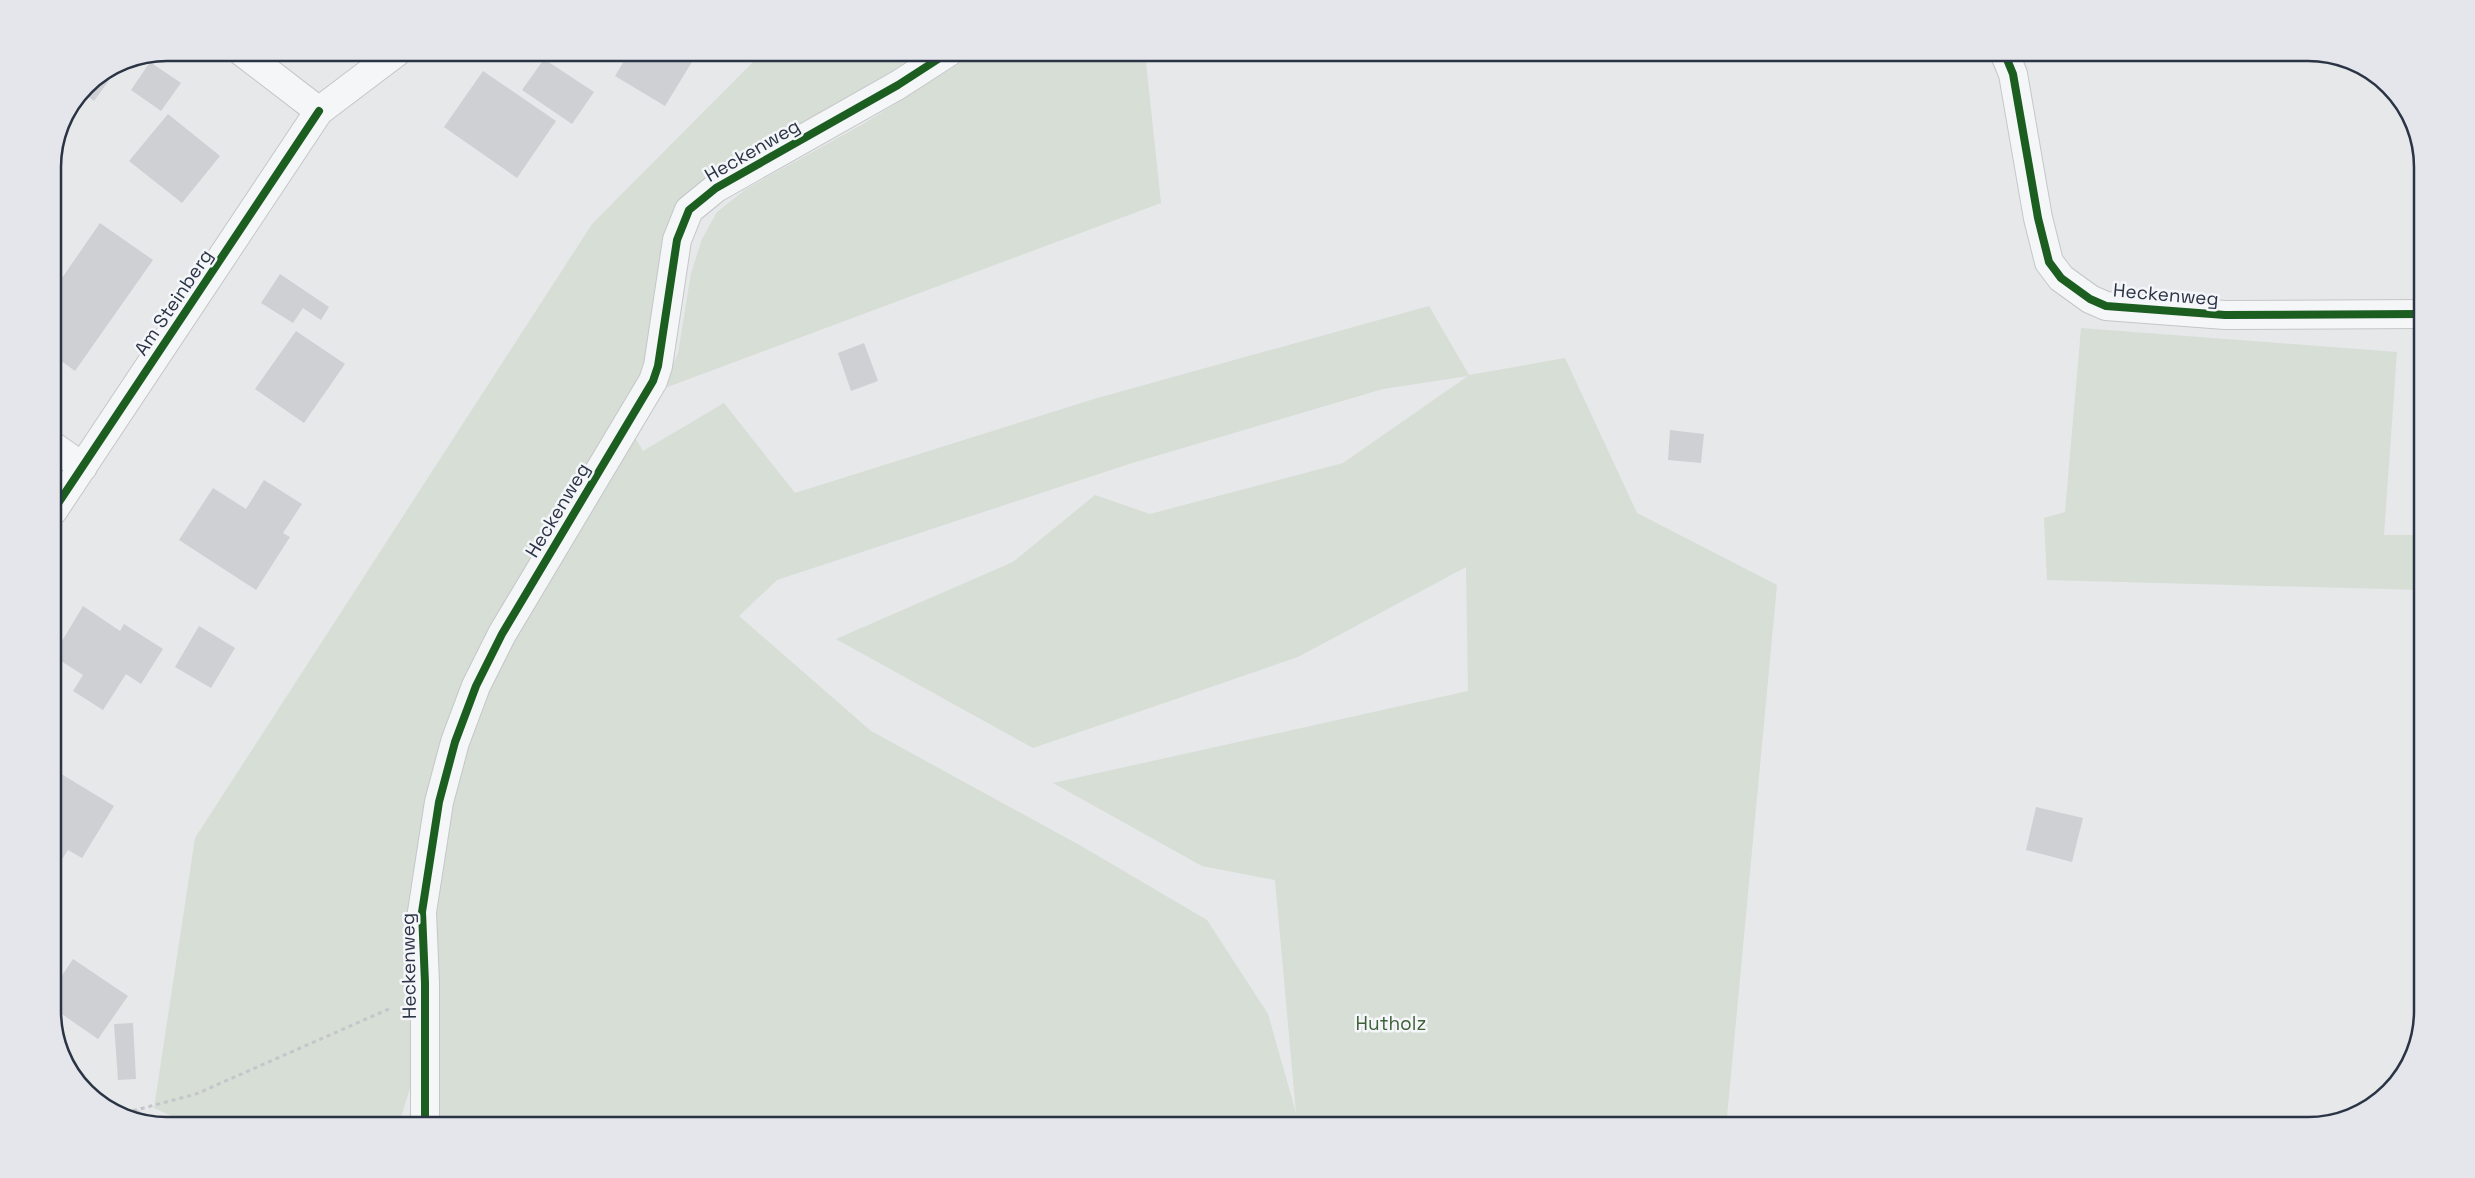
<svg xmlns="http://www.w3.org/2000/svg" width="2475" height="1178" viewBox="0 0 2475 1178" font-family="'Space Grotesk',sans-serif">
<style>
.green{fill:#d6ded6;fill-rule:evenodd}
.building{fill:#ced0d3}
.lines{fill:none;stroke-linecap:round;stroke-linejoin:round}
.street-casing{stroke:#c4c6c8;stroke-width:30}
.path{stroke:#c5c6ca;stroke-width:3;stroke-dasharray:4 4;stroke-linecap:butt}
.street{stroke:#f5f6f7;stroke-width:28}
.cycleway-casing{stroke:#f4f6f9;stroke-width:11}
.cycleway{stroke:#1b5e20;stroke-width:8}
.labels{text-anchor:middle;stroke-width:5;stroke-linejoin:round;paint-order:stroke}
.street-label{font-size:19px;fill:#2b3445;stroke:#f4f6f9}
.park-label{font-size:19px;fill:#3f6138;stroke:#f4f6f9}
.rim{fill:none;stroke:#2b3445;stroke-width:2.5}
</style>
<rect width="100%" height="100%" fill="#e6e8ea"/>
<path class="green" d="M762 53H949L690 210 658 366 627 424 643 451 724 403 795 493 1094 399 1429 306 1469 375 1565 358 1637 513 1777 585 1727 1117 1690 1125H425L439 802 551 528 466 673 445 728 427 790 416 855 415 1072 401 1117 331 1125H285L246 1119 219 1125H191L154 1108 195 838 592 224ZM1468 376 1343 463 1150 514 1095 495 1013 562 836 639 1033 748 1298 657 1466 567 1468 691 1053 783 1202 866 1275 880 1296 1113 1268 1014 1207 920 1083 847 871 731 739 616 777 580 1132 463 1383 389Z
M976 53H1145L1161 203 662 389 678 353 691 273 702 239 717 212 746 189 863 124Z
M2081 328 2397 352 2384 535H2422V590L2047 580 2044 518 2065 512Z"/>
<path class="building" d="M621 52H698L665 106 615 76 627 56Z
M544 59 594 92 572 124 522 90Z
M123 61 94 101 82 92 86 86Z
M150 62 181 83 161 111 131 90Z
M483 71 556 121 517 178 444 127Z
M168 114 220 156 182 203 129 161Z
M100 223 153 260 75 371 53 355V291Z
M280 274 329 307 321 320 303 308 293 323 261 303Z
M296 331 345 364 304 423 255 389Z
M864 343 878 381 851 391 838 353Z
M1670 430 1704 434 1701 463 1668 460Z
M264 480 302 504 283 533 290 537 256 590 179 540 213 488 246 509Z
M83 606 120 631 124 624 163 649 141 684 126 674 103 710 73 691 83 675 53 656Z
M199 626 235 648 211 688 175 667Z
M53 769 114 806 82 858 68 850 57 867 53 864Z
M2036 807 2083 818 2072 862 2026 850Z
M73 959 128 996 98 1039 53 1008V989Z
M133 1023 136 1079 118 1080 114 1024Z"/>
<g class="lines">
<g class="street-casing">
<path id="street" d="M242 52 319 111 397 52
M2004 52 2013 74 2038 218 2049 262 2061 278 2090 299 2106 306 2225 315 2422 314
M53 446 83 467
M53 511 319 111
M425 1125V983L422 912 439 802 455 742 476 686 502 634 653 381 658 366 677 240 689 210 716 188 898 85 949 52"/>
</g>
<path class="path" d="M137 1111 150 1122
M117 1112 136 1110 196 1094 391 1008"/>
<use href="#street" class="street"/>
<g class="cycleway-casing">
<path id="cycleway" d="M2004 52 2013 74 2038 218 2049 262 2061 278 2090 299 2106 306 2225 315 2422 314
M53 511 319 111
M425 1125V983L422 912 439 802 455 742 476 686 502 634 653 381 658 366 677 240 689 210 716 188 898 85 949 52"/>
</g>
<use href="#cycleway" class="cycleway"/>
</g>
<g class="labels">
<g class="street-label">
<text transform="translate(752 150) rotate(-30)" y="7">Heckenweg</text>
<text transform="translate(2166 294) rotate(5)" y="7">Heckenweg</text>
<text transform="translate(173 302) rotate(-56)" y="7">Am Steinberg</text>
<text transform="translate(557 510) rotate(-59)" y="7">Heckenweg</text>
<text transform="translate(408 966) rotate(-91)" y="7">Heckenweg</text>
</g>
<g class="park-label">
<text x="1391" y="1030">Hutholz</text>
</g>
</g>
<path d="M0 0H2475V1178H0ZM167 61H2308A106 106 0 0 1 2414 167V1011A106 106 0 0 1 2308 1117H167A106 106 0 0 1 61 1011V167A106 106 0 0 1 167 61Z" fill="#e4e6eb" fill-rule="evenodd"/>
<path class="rim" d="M167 61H2308A106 106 0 0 1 2414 167V1011A106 106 0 0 1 2308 1117H167A106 106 0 0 1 61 1011V167A106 106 0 0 1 167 61Z"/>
</svg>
